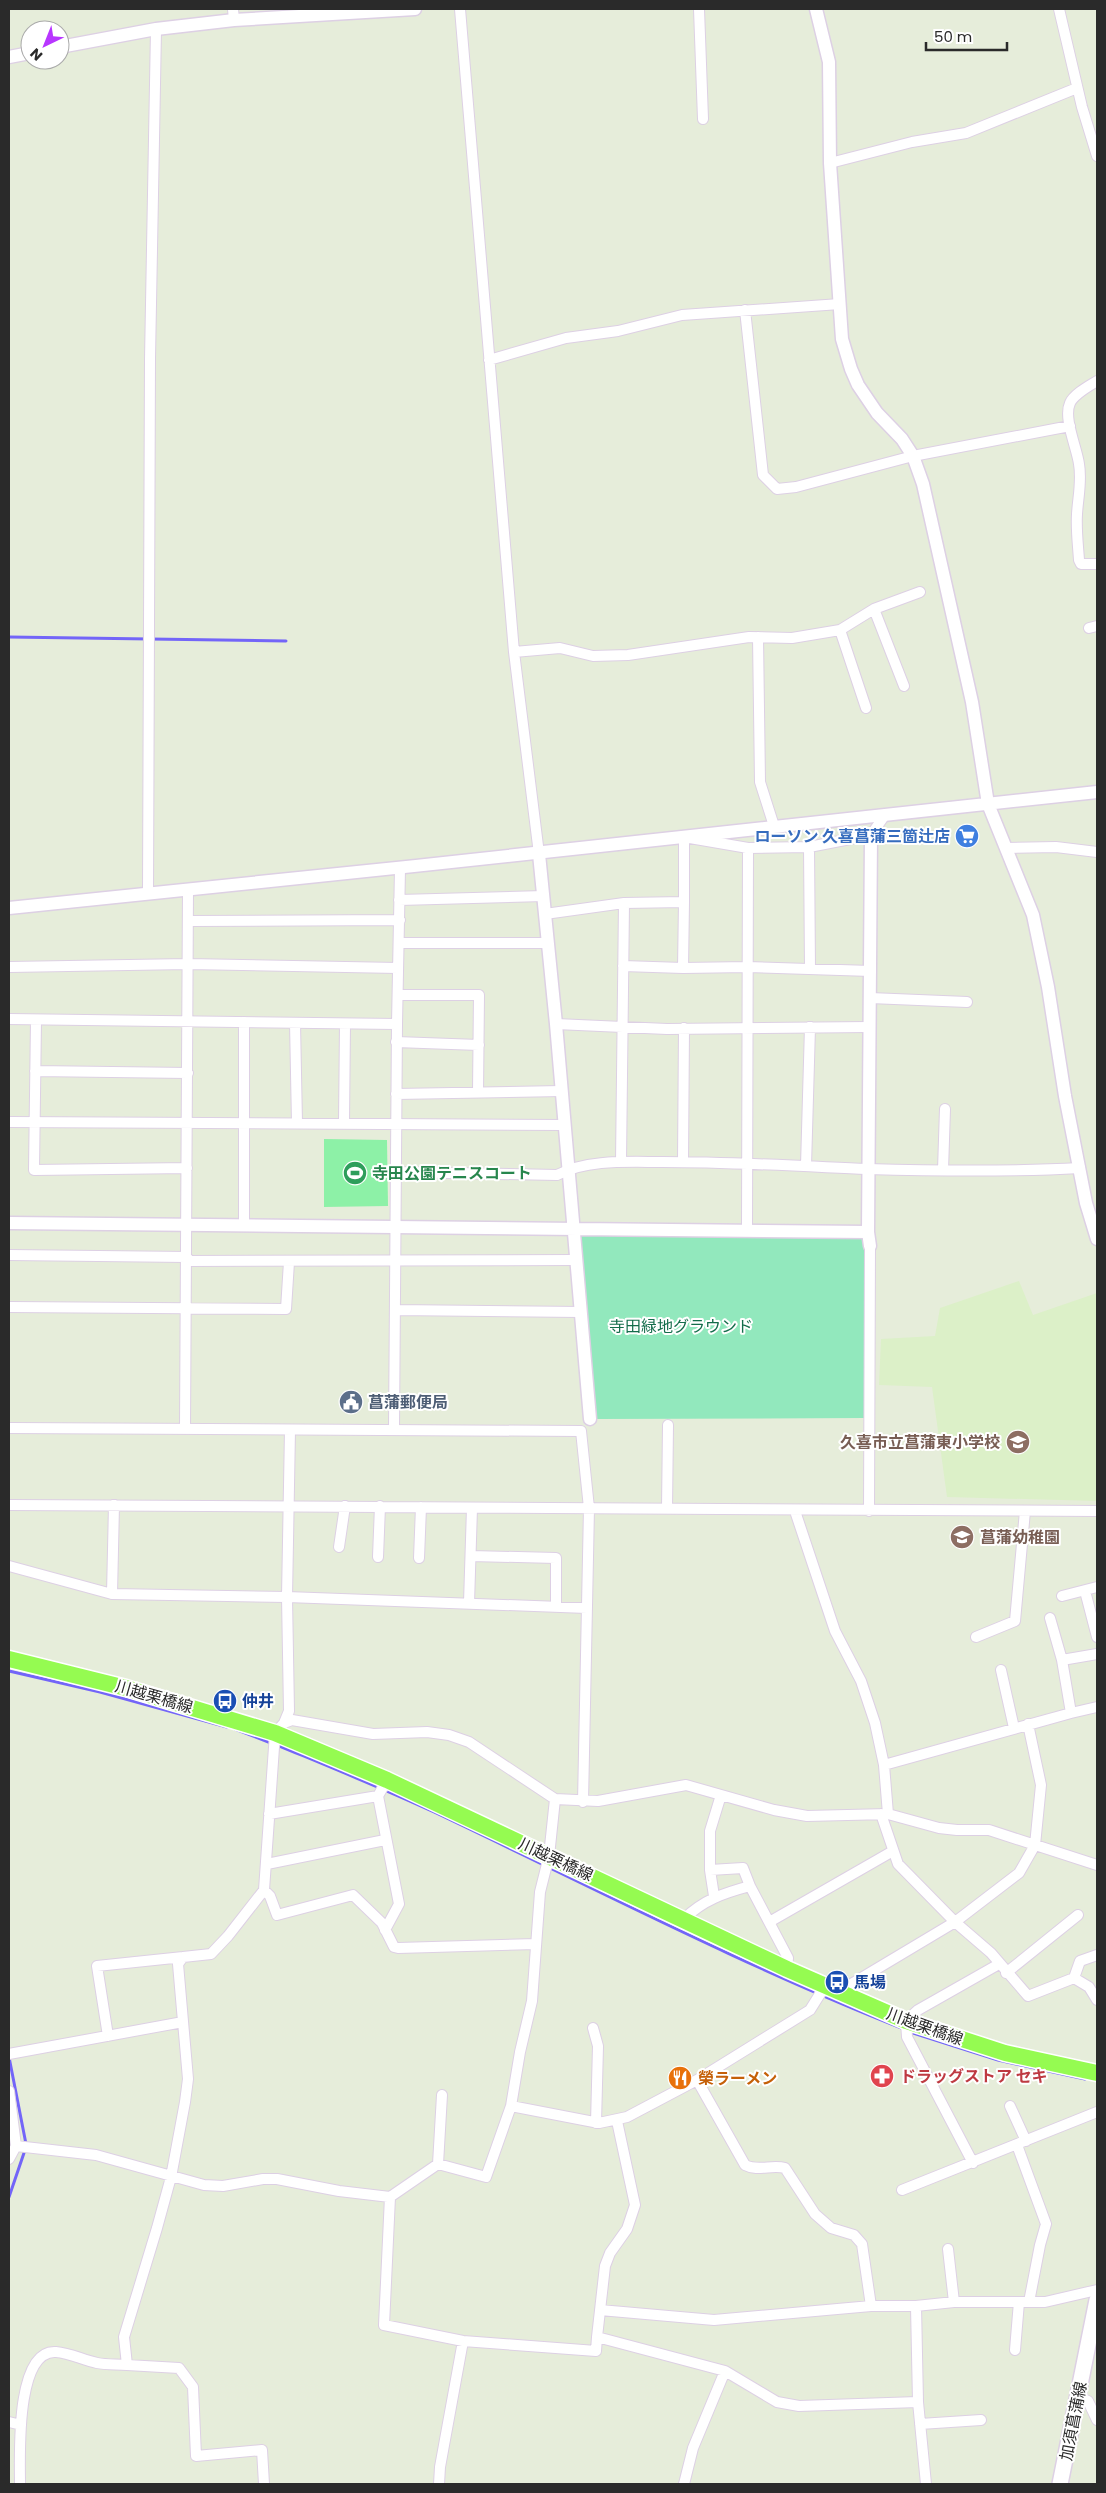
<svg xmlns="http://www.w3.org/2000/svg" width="1106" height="2493" viewBox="0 0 1106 2493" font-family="Poppins,'Noto Sans JP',sans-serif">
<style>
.education{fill:#dcf0c8}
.green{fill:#92e8bd}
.pitch{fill:#8df1a7}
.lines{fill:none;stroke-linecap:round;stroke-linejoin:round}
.stream{stroke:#7365f8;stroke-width:3}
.minor-casing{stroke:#ddd0e4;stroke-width:12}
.tertiary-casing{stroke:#ddd0e4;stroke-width:15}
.secondary-casing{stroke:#ddd0e4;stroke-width:18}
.primary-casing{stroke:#fff;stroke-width:19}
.minor{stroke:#fff;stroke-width:10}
.tertiary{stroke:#fff;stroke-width:12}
.secondary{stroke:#fff;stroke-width:15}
.primary{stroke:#95fb51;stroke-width:16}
.labels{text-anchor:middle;stroke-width:4;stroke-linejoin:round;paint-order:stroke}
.shop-label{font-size:16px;font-weight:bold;fill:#366cbe;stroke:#fff;text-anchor:end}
.leisure-label{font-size:16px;font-weight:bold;fill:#27864d;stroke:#fff;text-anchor:start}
.park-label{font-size:16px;fill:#146d4b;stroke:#fff}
.service-label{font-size:16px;font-weight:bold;fill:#4e5e75;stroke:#fff;text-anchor:start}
.education-label{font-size:16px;font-weight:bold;fill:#785e54;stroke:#fff;text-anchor:end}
.street-label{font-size:16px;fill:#2a2a2a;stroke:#fff}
.transit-label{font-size:16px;font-weight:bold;fill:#164399;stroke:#fff;text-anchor:start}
.health-label{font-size:16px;font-weight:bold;fill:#be3a42;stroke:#fff;text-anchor:start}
.food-label{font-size:16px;font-weight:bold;fill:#c56008;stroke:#fff;text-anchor:start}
</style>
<rect width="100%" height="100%" fill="#e6edda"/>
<path class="education" d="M1019 1281 1033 1315 1097 1293V1501L947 1497 932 1387 879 1385 881 1339 935 1336 940 1308Z"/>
<path class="green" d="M579 1231 865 1236V1418L596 1419Z"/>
<path class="pitch" d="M324 1139 387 1140 388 1206 324 1207Z"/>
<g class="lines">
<path class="stream" d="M9 637 286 641
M9 1671 100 1692 227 1727
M235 1729 271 1743
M277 1745C330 1767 382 1788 434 1812 590 1886 743 1966 904 2029
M910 2032 998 2060 1085 2079
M9 2057 26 2144
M9 2197 25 2150"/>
<g class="minor-casing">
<path id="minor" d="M233 9 234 20
M460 9 514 652 539 854
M699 9 703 119
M1059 9 1082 107 1097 156
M830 163 912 142 966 133 1077 88
M745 310 763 475 777 489 796 487 913 456 1070 426
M489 360 566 338 618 331 682 315 840 304
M1097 381C1089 386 1074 394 1070 403 1063 418 1077 448 1079 464 1082 481 1078 497 1077 514 1076 529 1078 545 1079 560L1081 564H1097
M874 609 904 686
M1089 628 1097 626
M840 630 866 708
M758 637 760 782 774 826
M514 652 560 648 593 656 628 655 749 637 792 638 840 630 874 609 920 592
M809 847 810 969
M1007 848 1056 847 1097 852
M148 894 150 359 156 29
M399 900 544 896
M624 903 684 902V837L748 848 809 847 871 835 885 815
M545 914 624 903 621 1162
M189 921 400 920
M399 943H548
M623 966 683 968 747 967 871 971
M9 967 188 964 398 968
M683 968 684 902
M398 995H479L478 1093
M870 998 967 1002
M9 1019 397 1024
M36 1020 34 1170 187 1168
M295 1023 297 1123
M556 1024 667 1029 870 1027
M396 1042 479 1045
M35 1071 188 1073
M396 1094 562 1091
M9 1122 564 1125
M344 1123 345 1024
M683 1162 684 1028
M806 1166 810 1027
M943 1170 945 1109
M396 1172 557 1175C587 1159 629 1162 662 1162 731 1162 799 1166 867 1169 938 1171 1009 1172 1080 1168
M244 1224V1022
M747 1229 748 848
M9 1255 187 1257
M187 1261 576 1260
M9 1307 286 1309 289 1262
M395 1310 581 1312
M9 1428 581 1431 589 1508 583 1802
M185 1429 188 890
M394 1430 397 1024 400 869
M9 1505 1097 1511
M667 1509 668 1425
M795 1511 835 1631 861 1681 875 1723 884 1765 888 1814
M869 1511 870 1246
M339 1547 345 1506
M471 1556 556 1558V1606
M378 1557 380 1506
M419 1558 421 1507
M9 1566 112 1594 287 1597 587 1608
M1085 1591 1097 1637
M112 1594 114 1505
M1062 1596 1097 1587
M469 1603 472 1508
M1050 1618 1062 1660 1097 1654
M976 1637 1015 1621 1025 1511
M1062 1660 1071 1713 1097 1707
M1001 1670 1014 1728
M284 1723 292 1720 373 1734 427 1732 449 1735 469 1742 555 1799 598 1801 686 1785 774 1810 807 1816 888 1814 939 1828 957 1830H989L1097 1865
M884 1765 1071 1713
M378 1796 399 1904 385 1930
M269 1814 378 1796 387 1780
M881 1814 898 1864 955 1922 991 1953 1028 1996 1074 1978 1089 1987 1097 2000
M267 1864 385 1840
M710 1870V1831L721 1795
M750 1886 788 1958 787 1969
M264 1890 270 1896 277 1915 353 1895 382 1923 394 1947 398 1948 536 1944
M684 1919C703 1900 724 1893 750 1886L743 1868 710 1870 714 1896
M771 1921 893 1851
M1006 1973 1078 1915
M1074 1978 1080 1961 1097 1955
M843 1994 848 1986 955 1922 1019 1873 1035 1845 1041 1785 1028 1724
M593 2028 598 2046 596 2123
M108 2036 97 1966 183 1957
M9 2054 183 2022
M697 2080 745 2165C758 2172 772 2164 785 2168L815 2214 831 2228 854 2235 862 2244 871 2306H916L954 2302H1045L1097 2290
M9 2091 16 2146 9 2159
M511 2106 599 2123 627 2117 697 2080 810 2010 825 1986
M1010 2106 1026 2141
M1017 2145 1046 2224 1040 2245 1029 2302
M16 2146 96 2155 204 2185 223 2186 263 2179H277L339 2191 390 2197 384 2325 463 2341 596 2351 597 2337 725 2371 777 2402 799 2406 918 2402
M973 2163 907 2037 906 2021 918 2010 999 1964
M438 2164 442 2095
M902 2190 1097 2112
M390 2197 438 2164 486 2177 511 2106 520 2052 532 2001 540 1892 549 1856 555 1799
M948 2249 954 2302
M916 2306 918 2402 926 2484
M600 2310 714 2320 871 2306
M597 2337 605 2266 610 2253 627 2229 635 2205 617 2121
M1015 2350 1019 2302
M1078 2397 1088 2401 1097 2420
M9 2422 21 2425
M920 2424 981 2420
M20 2484C20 2457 15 2349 56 2352 70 2353 83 2360 97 2363 107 2365 117 2364 127 2365
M264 2484 262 2450 196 2456 193 2387 179 2368 127 2365 124 2337 157 2228 171 2177 185 2102 188 2079 178 1964 183 1957 211 1954 228 1936 264 1890 275 1733 284 1723 289 1711 287 1597 290 1430
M439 2484 440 2467 463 2341
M684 2484 693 2448 725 2371"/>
</g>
<g class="tertiary-casing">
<path id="tertiary" d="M816 9 829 62 830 163 842 339 851 369 858 385 877 413 902 439 913 456 923 484 972 702 988 804 1033 915 1048 987 1065 1096 1086 1203 1097 1239
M60 47 156 29 234 20 415 9
M9 57 30 53
M539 854 556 1024 590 1419
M9 908C372 872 734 831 1097 792
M9 1223 868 1232
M870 1246 868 1232 871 835"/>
</g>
<g class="secondary-casing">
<path id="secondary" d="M1060 2484 1097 2300"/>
</g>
<g class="primary-casing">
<path id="primary" d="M9 1659 126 1688 275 1733 387 1780 787 1969 906 2021 1005 2053 1097 2073"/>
</g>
<use href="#minor" class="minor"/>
<use href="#tertiary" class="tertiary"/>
<use href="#secondary" class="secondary"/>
<use href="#primary" class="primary"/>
</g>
<defs>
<g id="supermarket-disc" transform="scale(1.25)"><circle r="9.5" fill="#3f7fe0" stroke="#fff"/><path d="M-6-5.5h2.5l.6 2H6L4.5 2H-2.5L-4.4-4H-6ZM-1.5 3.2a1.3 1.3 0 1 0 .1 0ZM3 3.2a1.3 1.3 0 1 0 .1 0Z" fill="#fff"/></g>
<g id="stadium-disc" transform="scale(1.25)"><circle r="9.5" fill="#2e9e5b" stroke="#fff"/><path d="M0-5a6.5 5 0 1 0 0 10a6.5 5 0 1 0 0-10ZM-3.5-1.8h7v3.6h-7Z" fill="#fff"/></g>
<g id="civic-disc" transform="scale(1.25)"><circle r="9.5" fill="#5c6f8a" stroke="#fff"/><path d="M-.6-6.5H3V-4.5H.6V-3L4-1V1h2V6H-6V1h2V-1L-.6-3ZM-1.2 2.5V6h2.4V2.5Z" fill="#fff"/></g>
<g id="school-disc" transform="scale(1.25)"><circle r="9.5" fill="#8d6e63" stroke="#fff"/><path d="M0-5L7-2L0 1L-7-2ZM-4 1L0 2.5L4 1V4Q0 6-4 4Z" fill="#fff"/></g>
<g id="bus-disc" transform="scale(1.25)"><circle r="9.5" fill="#1a4fb4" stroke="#fff"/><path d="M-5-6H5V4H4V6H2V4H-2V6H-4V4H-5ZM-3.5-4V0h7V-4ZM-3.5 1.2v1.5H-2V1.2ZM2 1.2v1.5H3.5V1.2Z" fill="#fff"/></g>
<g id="pharmacy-disc" transform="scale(1.25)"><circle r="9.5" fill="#e0444e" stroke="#fff"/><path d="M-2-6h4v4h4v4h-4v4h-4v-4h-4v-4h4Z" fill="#fff"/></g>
<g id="restaurant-disc" transform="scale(1.25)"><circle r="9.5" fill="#e8710a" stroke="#fff"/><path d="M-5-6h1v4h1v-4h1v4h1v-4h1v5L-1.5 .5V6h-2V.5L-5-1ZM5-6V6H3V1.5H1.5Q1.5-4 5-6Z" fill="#fff"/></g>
</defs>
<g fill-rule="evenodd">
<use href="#supermarket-disc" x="967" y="836"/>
<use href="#stadium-disc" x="355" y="1173"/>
<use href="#civic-disc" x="351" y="1402"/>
<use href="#school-disc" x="1018" y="1442"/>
<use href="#school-disc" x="962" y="1537"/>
<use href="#bus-disc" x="225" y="1701"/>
<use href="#bus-disc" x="837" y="1982"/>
<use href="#pharmacy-disc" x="882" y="2076"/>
<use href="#restaurant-disc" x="680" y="2078"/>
</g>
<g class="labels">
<g class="shop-label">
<text x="950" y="842">ローソン 久喜菖蒲三箇辻店</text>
</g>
<g class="leisure-label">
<text x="372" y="1179">寺田公園テニスコート</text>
</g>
<g class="park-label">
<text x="681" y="1332">寺田緑地グラウンド</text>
</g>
<g class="service-label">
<text x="368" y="1408">菖蒲郵便局</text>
</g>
<g class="education-label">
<text x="1000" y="1448">久喜市立菖蒲東小学校</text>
<text x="980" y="1543" text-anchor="start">菖蒲幼稚園</text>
</g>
<g class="street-label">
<text transform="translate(154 1696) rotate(16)" y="6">川越栗橋線</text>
<text transform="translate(556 1859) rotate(25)" y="6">川越栗橋線</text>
<text transform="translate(925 2026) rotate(20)" y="6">川越栗橋線</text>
<text transform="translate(1073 2421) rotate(-79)" y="6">加須菖蒲線</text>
</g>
<g class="transit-label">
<text x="242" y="1707">仲井</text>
<text x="854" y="1988">馬場</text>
</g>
<g class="health-label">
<text x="900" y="2082">ドラッグストア セキ</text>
</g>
<g class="food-label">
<text x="698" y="2084">榮ラーメン</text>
</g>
</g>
<rect width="1106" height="2493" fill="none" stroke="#2a2a2a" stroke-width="20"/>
<g transform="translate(45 45) rotate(223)"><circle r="24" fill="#ffffff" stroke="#aaaaaa"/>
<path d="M0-4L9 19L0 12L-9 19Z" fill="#b836ff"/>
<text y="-8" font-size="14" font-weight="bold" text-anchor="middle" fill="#2a2a2a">N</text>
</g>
<path d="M926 42v8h81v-8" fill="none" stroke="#2a2a2a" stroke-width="2.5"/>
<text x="934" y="42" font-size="15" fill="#2a2a2a" stroke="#ffffff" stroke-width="4" paint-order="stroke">50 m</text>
</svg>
